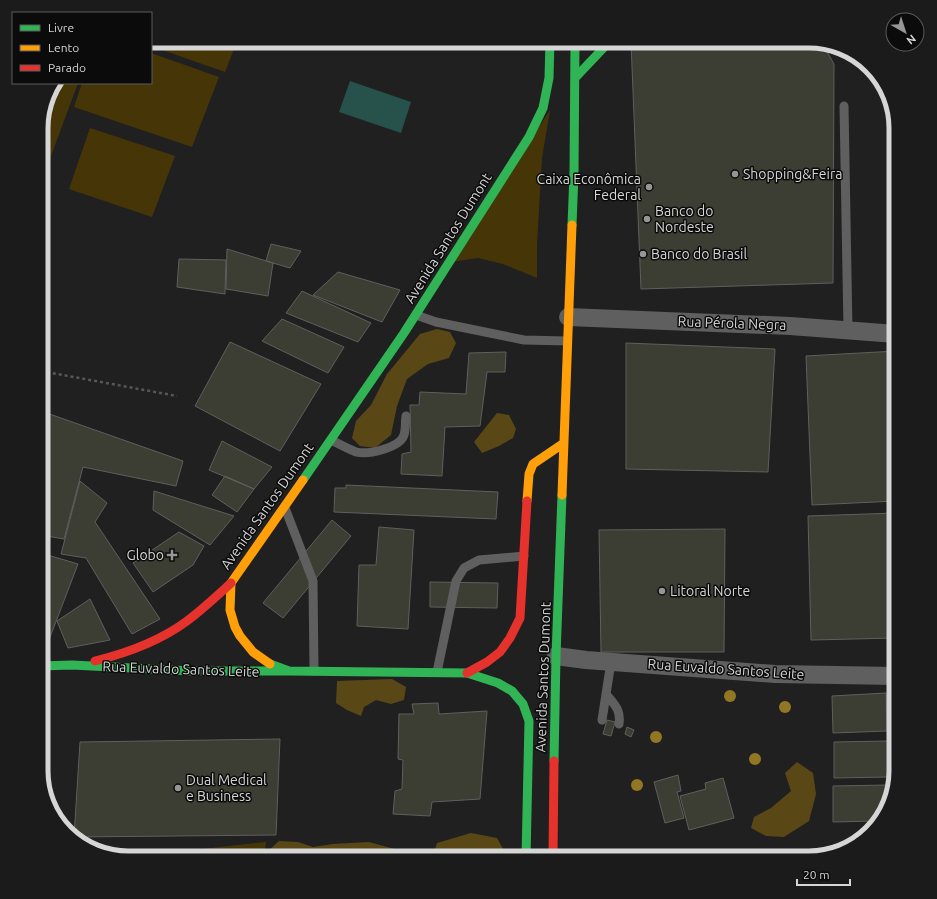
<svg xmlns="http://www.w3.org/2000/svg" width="937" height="899" viewBox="0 0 937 899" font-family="Ubuntu,sans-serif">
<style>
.green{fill:#463607}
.forest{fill:#594816}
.water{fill:#27514b}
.building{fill:#3c3d33;stroke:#5f5f5e}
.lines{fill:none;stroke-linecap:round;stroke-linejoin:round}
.path{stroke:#565756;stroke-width:2.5;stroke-dasharray:3 3;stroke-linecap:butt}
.lane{stroke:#5f5f5f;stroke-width:9}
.street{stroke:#5f5f5f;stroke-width:18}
.fast{stroke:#30b455;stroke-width:9}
.slow{stroke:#ff9f0a;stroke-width:9}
.jam{stroke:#e5322d;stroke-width:9}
.tree{fill:#917623}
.poi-dot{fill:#969696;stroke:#0a0b0a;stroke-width:1.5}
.labels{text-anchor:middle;stroke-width:3;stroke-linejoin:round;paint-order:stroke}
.poi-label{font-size:14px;fill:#d5d6d5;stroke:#0a0b0a;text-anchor:start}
.street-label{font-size:14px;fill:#d5d6d5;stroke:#0a0b0a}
.rim{fill:none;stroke:#d5d6d5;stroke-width:5}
</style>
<rect width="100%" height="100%" fill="#202020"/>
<path class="green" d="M151 41H237L225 72 151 46Z
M151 53 219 77 192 147 74 107 82 83H151Z
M55 83H78L48 164 41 161C41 136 39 104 55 83Z
M550 110 542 158 537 244V278L503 264 478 258 451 262Z
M90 128 175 156 152 217 69 189Z
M266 842 264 858H178L175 852Z"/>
<path class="forest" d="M437 329 450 332 456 343 449 358 428 364 407 379 397 406 391 435 375 448 360 446 352 438 356 421 371 405 387 374 420 334Z
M497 413 509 415 516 429 513 438 499 446 482 453 474 442Z
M392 679 406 687 404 700 391 704 376 700 364 707 361 716 347 710 336 703 337 681Z
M797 762 813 773 816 794 809 821 784 837 766 836 751 828 754 817 771 808 791 791 785 773Z
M471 833 497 838 508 858H436L433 856 437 843Z
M279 841 298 842 313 847 333 844 369 842 398 850 405 858H270L267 852Z
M168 855 170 858H137L136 856Z"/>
<path class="water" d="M350 81 411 102 401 133 339 112Z"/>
<path class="building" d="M656 41H814L822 43 834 64 833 283 641 289 631 42Z
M271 244 301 251 290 268 266 261Z
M227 249 273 263 268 296 226 289Z
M179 259 226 260 225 294 177 287Z
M338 272 400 290 382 322 313 295Z
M302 291 371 323 358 342 286 313Z
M282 319 344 347 328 373 262 341Z
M230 342 321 384 280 451 195 406Z
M626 343 775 349 768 472 626 469Z
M896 351V501L812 505 806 356Z
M506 352 505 372H487L480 426 445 427 442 476 401 474 402 454 411 452 410 405H419L420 392 466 394 469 353Z
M41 411 183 461 176 486 83 467 64 539 41 535Z
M222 441 272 467 254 489 209 470Z
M225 476 254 489 237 512 212 495Z
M80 481 107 503 95 522 160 619 132 634 86 558 61 554Z
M346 485 498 492 496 519 334 512 335 488H346Z
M154 491 234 516 210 545 153 510Z
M896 513V638L811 640 808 516Z
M332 520 351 536 283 618 263 603Z
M379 527 414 530 408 629 357 626 359 565H376Z
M725 529 724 652H601L599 530Z
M179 532 204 546 193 565 153 592 133 563Z
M41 553 78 564 47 645 41 644Z
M430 582 498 583 497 608 430 607Z
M90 599 110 640 68 648 57 621Z
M886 693 887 731 833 733 832 696Z
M438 703 439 714 487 711 480 799 432 802 430 816 393 814 395 791 402 789 403 760 398 759 399 714H414L412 704Z
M607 720 615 722 611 736 603 734Z
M627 727 634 730 631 737 625 734Z
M280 739 276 835 74 837 80 742Z
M888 741V777L834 778V742Z
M678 775 681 791 677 792 684 818 665 823 654 782Z
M723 778 734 818 689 830 680 796 706 789 705 783Z
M888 785V806L877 821 833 822V786Z
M842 844 847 848 842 851 834 853Z"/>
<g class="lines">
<path class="path" d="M41 371 177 396"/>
<path class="lane" d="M844 106 848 330
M416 315 436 322 524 340 567 341
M331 440C339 444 348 449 356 452 368 455 400 448 404 435 406 429 405 422 406 416
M285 508 313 581 314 671
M437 672 456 581 464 568 479 560 524 556
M606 694C615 705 621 710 619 724
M602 720 611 662"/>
<path class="street" d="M568 317 790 326 896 334
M556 656 586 660 775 674 896 676"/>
<path class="fast" d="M575 78 610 41
M572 225 574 174 575 41
M303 480 404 333 529 137 543 108 549 78 550 41
M270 664 289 671 467 673 498 683 512 691 523 704 529 721 526 858
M41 666 72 665 192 671H289
M554 761 556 656 562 495"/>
<path class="slow" d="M562 495 572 225
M527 501 529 474 533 464 564 443
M270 664 253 652 240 636 235 627 230 610 231 583 303 480"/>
<path class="jam" d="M95 661C127 653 160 641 187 621 203 609 217 596 231 583
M467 673 487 662 500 652 510 638 520 618 527 501
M553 858 554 761"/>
</g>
<g class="tree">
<circle cx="730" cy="696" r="6"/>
<circle cx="785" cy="707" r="6"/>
<circle cx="656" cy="737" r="6"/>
<circle cx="755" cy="759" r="6"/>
<circle cx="637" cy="785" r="6"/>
</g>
<g class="poi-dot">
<circle cx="735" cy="174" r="4"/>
<circle cx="649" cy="187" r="4"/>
<circle cx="647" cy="219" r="4"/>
<circle cx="643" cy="254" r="4"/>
<path d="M170 549h4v4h4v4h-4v4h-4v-4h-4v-4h4z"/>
<circle cx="662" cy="591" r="4"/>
<circle cx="178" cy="788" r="4"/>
</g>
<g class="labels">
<g class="poi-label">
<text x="743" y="179">Shopping&amp;Feira</text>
<text x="641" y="184" text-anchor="end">Caixa Econômica<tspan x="641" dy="16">Federal</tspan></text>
<text x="655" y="216">Banco do<tspan x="655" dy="16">Nordeste</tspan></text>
<text x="651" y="259">Banco do Brasil</text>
<text x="164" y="560" text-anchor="end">Globo</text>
<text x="670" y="596">Litoral Norte</text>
<text x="186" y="785">Dual Medical<tspan x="186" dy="16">e Business</tspan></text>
</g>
<g class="street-label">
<text transform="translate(448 238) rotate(-58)" y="5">Avenida Santos Dumont</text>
<text transform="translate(732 323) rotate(2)" y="5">Rua Pérola Negra</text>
<text transform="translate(267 506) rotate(-55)" y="5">Avenida Santos Dumont</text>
<text transform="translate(181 669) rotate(2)" y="5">Rua Euvaldo Santos Leite</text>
<text transform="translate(726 669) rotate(4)" y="5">Rua Euvaldo Santos Leite</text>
<text transform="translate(543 677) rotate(-88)" y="5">Avenida Santos Dumont</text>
</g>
</g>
<path d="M0 0H937V899H0ZM128 48H809A80 80 0 0 1 889 128V771A80 80 0 0 1 809 851H128A80 80 0 0 1 48 771V128A80 80 0 0 1 128 48Z" fill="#1a1b1a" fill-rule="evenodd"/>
<path class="rim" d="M128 48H809A80 80 0 0 1 889 128V771A80 80 0 0 1 809 851H128A80 80 0 0 1 48 771V128A80 80 0 0 1 128 48Z"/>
<rect x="12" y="12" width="140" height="72" fill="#0a0b0a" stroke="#5b5c5b"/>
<rect x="20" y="25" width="20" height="6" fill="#30b455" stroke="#5b5c5b"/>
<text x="48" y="32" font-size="12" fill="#d5d6d5">Livre</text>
<rect x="20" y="45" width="20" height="6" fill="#ff9f0a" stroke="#5b5c5b"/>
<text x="48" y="52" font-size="12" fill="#d5d6d5">Lento</text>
<rect x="20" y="65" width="20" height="6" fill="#e5322d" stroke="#5b5c5b"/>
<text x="48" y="72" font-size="12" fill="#d5d6d5">Parado</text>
<g transform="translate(905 32) rotate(141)"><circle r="19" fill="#0a0b0a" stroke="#5b5c5b"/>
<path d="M0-3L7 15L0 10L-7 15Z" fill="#969696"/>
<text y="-6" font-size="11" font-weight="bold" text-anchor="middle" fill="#d5d6d5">N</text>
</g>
<path d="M797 879v6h53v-6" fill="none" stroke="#d5d6d5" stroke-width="2"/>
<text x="803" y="879" font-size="12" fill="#d5d6d5" stroke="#0a0b0a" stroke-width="3" paint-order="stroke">20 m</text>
</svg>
